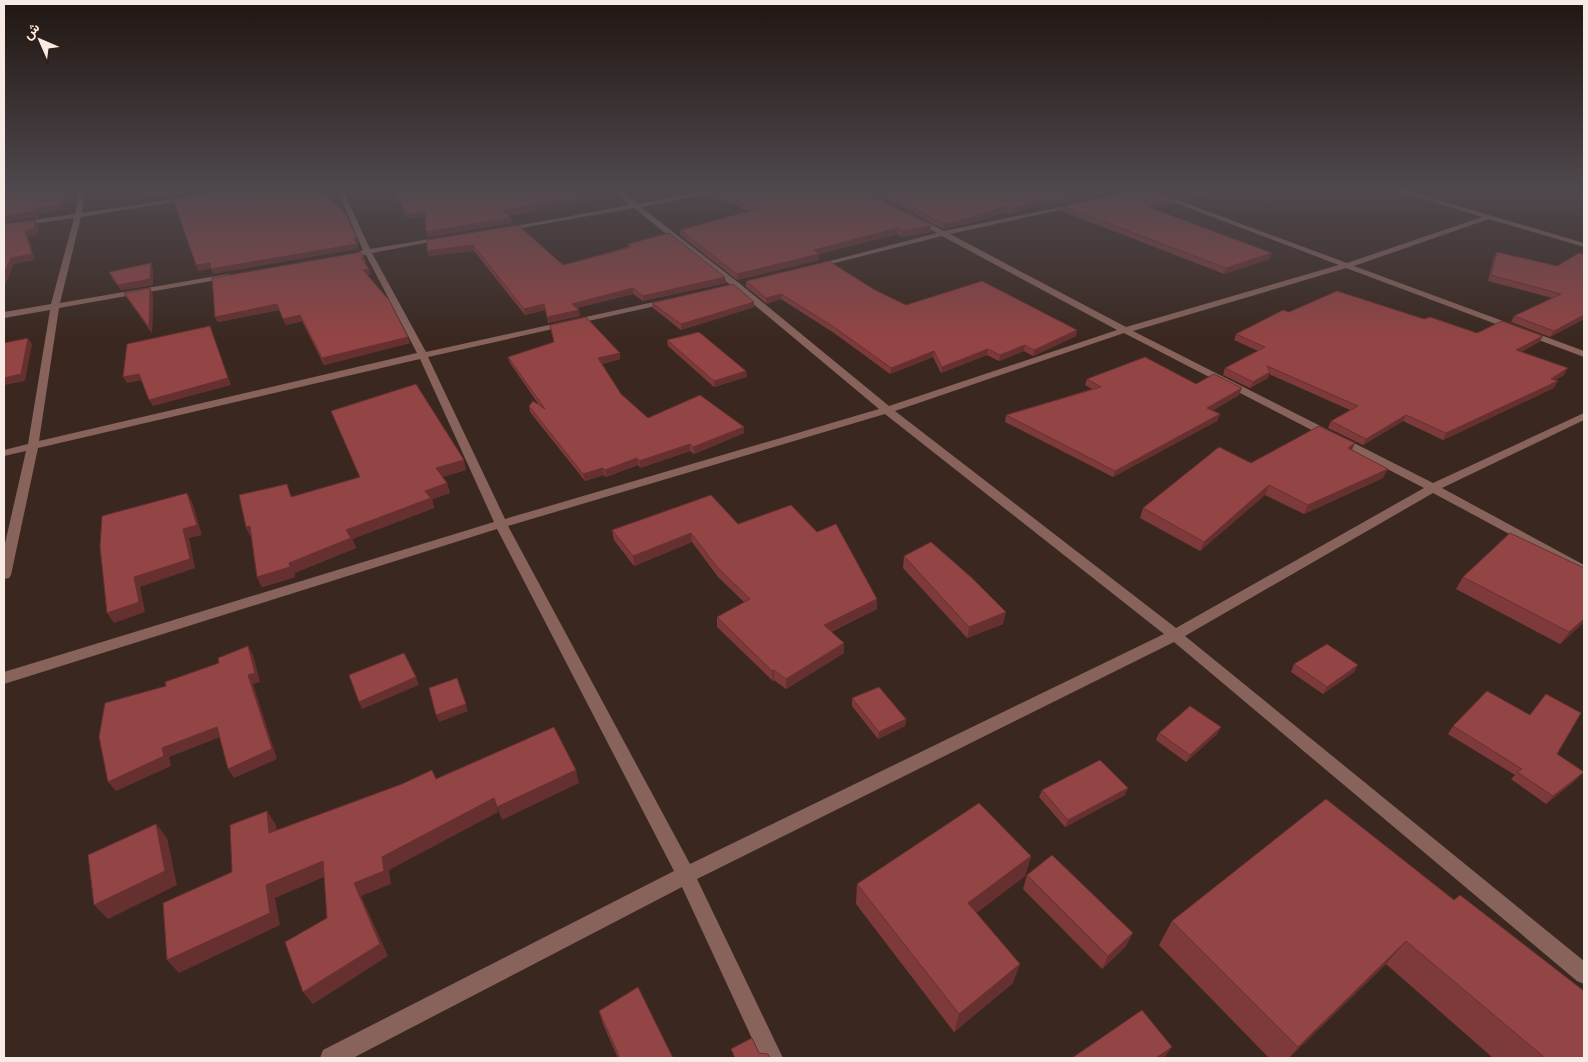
<svg xmlns="http://www.w3.org/2000/svg" width="1588" height="1062" viewBox="0 0 1588 1062" font-family="'Roboto Condensed',Vazirmatn,sans-serif">
<style>
.lines{fill:none;stroke-linecap:round;stroke-linejoin:round}
.street{fill:#87635c;fill-rule:evenodd}
.wall{fill:#7e3a3a}
.shaded-wall{fill:#673030}
.building{fill:#934444;stroke:#673030}
</style>
<rect width="100%" height="100%" fill="#3a2820"/>
<g class="lines">
<path class="street" d="M79 190H85L82 213 189 197 192 199 81 217 60 303 228 274 232 276 228 278 59 308 39 441 417 353 366 255H361L357 253 363 250 337 190H343L370 249 442 237 446 239 372 253 426 352 672 298 673 300 669 303 428 357 505 519 879 409 733 287 634 208 504 231 500 229 630 205 612 190H619L637 204 714 190H729L641 207 739 283 889 406 1117 330 942 236 815 268 811 266 937 233 901 213V211L903 210 944 231 1080 203V205L1078 206 950 234 1126 327 1339 265 1141 190H1150L1347 263 1482 217 1394 190H1404L1584 243V247L1489 219 1354 266 1584 351V357L1346 268 1133 331 1433 483 1584 413V420L1442 488 1584 565V574L1433 493 1185 636 1584 961V984L1577 981 1174 642 697 879 783 1058H761L682 887 353 1058H320L323 1050 674 871 497 529 4 684V672L494 522 420 359 38 448 11 575 9 578 4 579V548L26 451 4 456V450L28 444 50 310 4 318V312L51 304 74 218 4 228V224L75 214ZM1124 333 1424 488 1176 628 895 411ZM885 414 1164 634 690 864 508 526Z"/>
</g>
<path class="wall" d="M392 190H577L584 196 585 201 508 216 512 223 428 237 426 216 408 219Z
M710 190 931 226 930 232 902 237 898 234 819 254V260L737 280 680 235V230L749 211 710 196Z
M869 190H1121L1049 206 1044 204 1012 214 1005 212 969 223 943 229Z
M1156 190H1212L1211 193 1185 201Z
M1172 204 1155 209 1270 259 1224 274 1062 211 1063 206Z
M518 225 563 265 628 247V244L726 283 643 301 633 294 577 308 580 316 548 323 545 310 525 315 474 251 429 256 427 251Z
M1497 252 1557 266 1584 254V321L1582 320 1550 337 1511 322 1514 316 1552 298 1488 281 1494 257Z
M364 258 366 263H365L369 269 370 274 367 275 410 343 324 365 302 321 286 325 279 310 218 322 215 317Z
M153 268V285L121 290 112 278 109 272Z
M746 281 875 290 906 305 1076 336 1033 356 1024 351 999 361 987 355 941 373 933 357 890 374 834 333 781 299 767 304 746 287Z
M124 293 153 294 152 333 127 298Z
M652 303 754 307 681 330 653 308Z
M1289 312 1424 319 1477 333 1543 336 1539 342 1521 352 1564 375 1555 380 1554 388 1443 440 1403 421 1363 445 1328 428 1331 421 1350 410 1269 374 1268 378 1250 388 1223 375 1225 368 1258 351 1234 340 1236 334Z
M550 325 620 353V359L602 364 621 394 648 418 744 427V433L694 454 690 451 640 468 638 465 606 477 604 475 585 481 530 412 529 406 539 405 510 363 508 357 554 342Z
M667 340 747 377 714 387 668 346Z
M1087 379 1196 384 1239 395 1212 411 1220 414 1217 421 1113 477 1005 422 1006 415 1092 389 1085 385Z
M331 411 466 470 442 477 447 483 450 493 432 499 434 508 352 539 356 548 294 573 295 577 262 587 257 577 251 537 246 527 291 494 292 497 360 478Z
M1352 450 1383 478 1304 514 1265 495 1200 551 1140 518 1143 508 1251 463Z
M738 524 877 609 831 632 844 653 786 689 774 680 773 681 717 627V617L744 602 718 577 692 542 634 566 614 540 612 530Z
M904 556 1003 624 967 638 903 568Z
M1584 568V622L1560 644 1456 589 1463 577Z
M1294 664 1354 672 1323 694 1291 672Z
M1546 694 1557 754 1577 779 1546 804 1511 779 1515 775 1448 734 1453 726 1530 715Z
M852 698 906 719 905 726 878 739 852 706Z
M1159 733 1217 734 1186 762 1156 740Z
M1042 790 1125 795 1065 827 1039 797Z
M1326 799 1584 1058H1493L1386 964 1289 1058H1269L1159 945 1172 921Z
M1031 856 1025 876 976 913 1013 983 954 1032 856 904 857 884Z
M1027 875 1126 946 1102 969 1023 889Z
M599 1011 673 1058H618L603 1024Z"/>
<path class="shaded-wall" d="M63 190H66L64 210 39 214 38 217 4 222V216L36 208Z
M162 190H219L173 197 172 194 149 197 146 193Z
M1098 190H1121L1049 206 1050 200Z
M1206 190H1212L1211 193 1185 201 1186 196Z
M584 196 585 201 505 216 503 211Z
M1044 198V204L1012 214V209Z
M1174 200 1172 204 1147 212 1148 207Z
M1006 206 1005 212 969 223 943 229 944 224Z
M425 211 427 216 408 219 407 214Z
M511 218 512 223 428 237 426 232Z
M35 220 38 225 37 235 28 236 35 260 14 264 4 288V274L11 258 25 231Z
M931 226 930 232 902 237 903 231Z
M898 228V234L819 254V260L737 280V274L814 250Z
M357 238 359 243 356 244 354 239Z
M357 244 358 249 213 274 211 269Z
M473 245 474 251 429 256 427 251Z
M1272 253 1270 259 1224 274 1226 268Z
M151 263 153 268V285L121 290 118 285Z
M210 263 213 268 198 271 196 265Z
M369 269 370 274 365 276 363 270Z
M725 277 726 283 643 301V296Z
M150 288 153 294 152 333 149 327Z
M633 288V294L573 309 572 304Z
M781 294V299L767 304 766 298Z
M754 302V307L681 330V324Z
M277 304 279 310 218 322 215 317Z
M544 304 545 310 525 315 524 309Z
M579 310 580 316 548 323 547 317Z
M300 315 302 321 286 325 283 319Z
M1584 315 1582 320 1550 337 1554 331Z
M210 326 231 385 153 406 149 400Z
M1077 330 1076 336 1033 356 1034 350Z
M1543 336 1539 342 1512 356 1516 350Z
M408 337 410 343 324 365 322 358Z
M28 338 32 344 25 381 4 385V378Z
M1025 345 1024 351 999 361 1000 355Z
M988 349 987 355 941 373 942 367Z
M934 351 933 357 890 374 891 368Z
M620 353V359L599 365 598 358Z
M1568 368 1564 375 1547 385 1551 379Z
M746 371 747 377 714 387V381Z
M1270 372 1268 378 1250 388 1253 382Z
M139 374 143 380 127 383 123 377Z
M1558 381 1554 388 1443 440 1446 433Z
M1242 388 1239 395 1205 415 1207 408Z
M1220 414 1217 421 1113 477 1115 471Z
M1406 415 1403 421 1363 445 1366 439Z
M744 427V433L694 454 693 447Z
M1355 443 1351 452 1348 448Z
M690 444V451L640 468 639 461Z
M637 458 638 465 606 477 605 470Z
M464 460 466 470 439 478 436 468Z
M603 468 604 475 585 481 583 474Z
M1388 469 1383 478 1304 514 1308 505Z
M447 483 450 493 432 499 434 508 352 539 356 548 294 573 295 577 262 587 257 577 289 563 346 530 425 491Z
M1269 485 1265 495 1200 551 1204 542Z
M187 493 192 502 202 535 189 538 195 568 140 587 145 612 114 623 107 613 134 577 183 529Z
M250 526 251 537 246 527Z
M691 533 692 542 634 566 633 556Z
M877 599V609L823 635 824 625Z
M1006 612 1003 624 967 638 969 627Z
M1584 619V622L1560 644 1569 632Z
M844 643V653L786 689V679Z
M248 646 253 655 260 682 253 684 277 759 234 778 228 769Z
M1358 665 1354 672 1323 694 1327 687Z
M774 670V680L773 681 772 671Z
M416 677 419 685 362 709 359 702Z
M457 678 468 711 439 722 436 715Z
M906 719 905 726 878 739 879 732Z
M217 727 223 736 169 757 171 766 116 791 108 782 162 748Z
M1221 727 1217 734 1186 762 1190 755Z
M576 770 579 783 502 820 497 807Z
M1584 772 1577 779 1546 804 1553 796Z
M1128 788 1125 795 1065 827 1068 820Z
M494 798 498 812 389 870 391 884 361 896 388 956 313 1004 303 992 354 883 382 857Z
M267 811 276 825 278 846 269 833Z
M156 824 167 838 177 885 108 919 94 905Z
M1031 856 1025 876 963 923 968 903Z
M323 861 331 874 275 898 280 925 179 973 167 960 266 885Z
M1133 933 1126 946 1102 969 1108 956Z
M1406 941 1386 964 1289 1058H1288L1298 1047Z
M1020 964 1013 983 954 1032 959 1014Z
M1172 1047 1164 1058H1156Z"/>
<path class="building" d="M4 190H63L61 205 36 208 35 211 4 216Z
M145 190H162L146 193Z
M170 190H184L171 192Z
M229 190H315L320 196 327 195 346 214 357 238 354 239 357 244 211 269 210 263 196 265 173 199Z
M394 190H577L584 196 503 211 511 218 426 232 425 211 407 214Z
M710 190H863L931 226 903 231 898 228 814 250 819 254 737 274 680 230 757 209Z
M879 190H1098L1050 200 1044 198 1012 209 1006 206 969 218 944 224Z
M1134 190H1148L1174 200 1148 207 1272 253 1226 268 1063 206Z
M1171 190H1206L1186 196Z
M35 220 34 229 25 231 32 254 11 258 4 274V224Z
M518 225 563 265 631 247 628 244 669 233 725 277 643 296 633 288 572 304 579 310 547 317 544 304 524 309 473 245 427 251V240Z
M361 252 364 258H361L369 269 363 270 389 300 408 337 322 358 300 315 283 319 277 304 215 317 212 278Z
M1497 252 1557 266 1579 253 1584 254V315L1554 331 1514 316 1561 294 1491 275Z
M829 261 875 290 906 305 982 281 1077 330 1034 350 1025 345 1000 355 988 349 942 367 934 351 891 368 834 327 781 294 766 298 746 281Z
M151 263 150 279 118 285 109 272Z
M733 284 754 302 681 324 652 303Z
M150 288 149 327 124 293Z
M1337 291 1424 319 1430 317 1477 333 1502 321 1543 336 1516 350 1568 368 1551 379 1558 381 1446 433 1406 415 1366 439 1331 421 1358 406 1267 366 1270 372 1253 382 1225 368 1265 347 1236 334 1283 310 1289 312Z
M586 317 620 353 598 358 621 394 648 418 700 395 744 427 693 447 690 444 639 461 637 458 605 470 603 468 583 474 529 406 533 401 545 409 508 357 554 342 550 325Z
M210 326 228 378 149 400 139 374 123 377 127 344Z
M699 332 746 371 714 381 667 340Z
M28 338 21 374 4 378V343Z
M1145 357 1196 384 1214 374 1242 388 1207 408 1220 414 1115 471 1006 415 1101 387 1087 379Z
M416 384 464 460 436 468 447 483 425 491 431 498 346 530 351 538 289 563 290 567 257 577 250 526 246 527 239 495 287 484 291 497 360 477 331 411Z
M1319 426 1355 443 1348 448 1388 469 1308 505 1269 485 1204 542 1143 508 1219 447 1251 463Z
M187 493 197 525 183 529 190 559 134 577 139 602 107 613 100 547 102 516Z
M711 495 738 524 791 505 817 532 836 524 877 599 824 625 844 643 786 679 774 670 772 671 717 617 750 599 717 567 691 533 633 556 612 530Z
M1510 533 1584 568V619L1569 632 1463 577Z
M931 542 972 578 1006 612 969 627 904 556Z
M1327 644 1358 665 1327 687 1294 664Z
M248 646 255 673 248 675 272 749 228 769 217 727 162 748 164 756 108 782 99 737 105 703 166 686 165 682 219 663 218 658Z
M404 653 416 677 359 702 349 675Z
M457 678 466 704 436 715 429 688Z
M879 687 906 719 879 732 852 698Z
M1487 691 1530 715 1546 694 1581 713 1557 754 1584 772 1553 796 1517 772 1522 769 1453 726Z
M1190 706 1221 727 1190 755 1159 733Z
M554 727 576 770 497 807 494 798 382 857 384 871 354 883 380 944 303 992 285 942 327 918 323 861 266 885 270 913 167 960 163 903 232 872 230 825 267 811 269 833 402 784 432 770 436 779Z
M1100 760 1128 788 1068 820 1042 790Z
M1326 799 1454 900 1460 895 1584 991V1058H1545L1406 941 1298 1047 1172 921Z
M979 803 1031 856 968 903 1020 964 959 1014 857 884Z
M156 824 165 871 94 905 88 855Z
M1052 855 1133 933 1108 956 1027 875Z
M638 987 673 1058H620L599 1011Z
M1142 1010 1172 1047 1156 1058H1072Z
M752 1038 759 1053 768 1054 770 1058H735L731 1049Z"/>
<linearGradient id="sky" x2="0" y2="1"><stop stop-color="#201612"/><stop offset="0.56" stop-color="#4f484e"/><stop offset="1" stop-color="#4f484e" stop-opacity="0"/></linearGradient>
<rect width="1588" height="339" fill="url(#sky)"/>
<rect width="1588" height="1062" fill="none" stroke="#f8ebe6" stroke-width="10"/>
<g transform="translate(40 40) rotate(315)" stroke="#301f17" stroke-width="4" paint-order="stroke">
<path d="M0-4L9 19L0 12L-9 19Z" fill="#f8ebe6"/>
<text y="-8" font-size="14" font-weight="bold" text-anchor="middle" fill="#f8ebe6">ش</text>
</g>
</svg>
